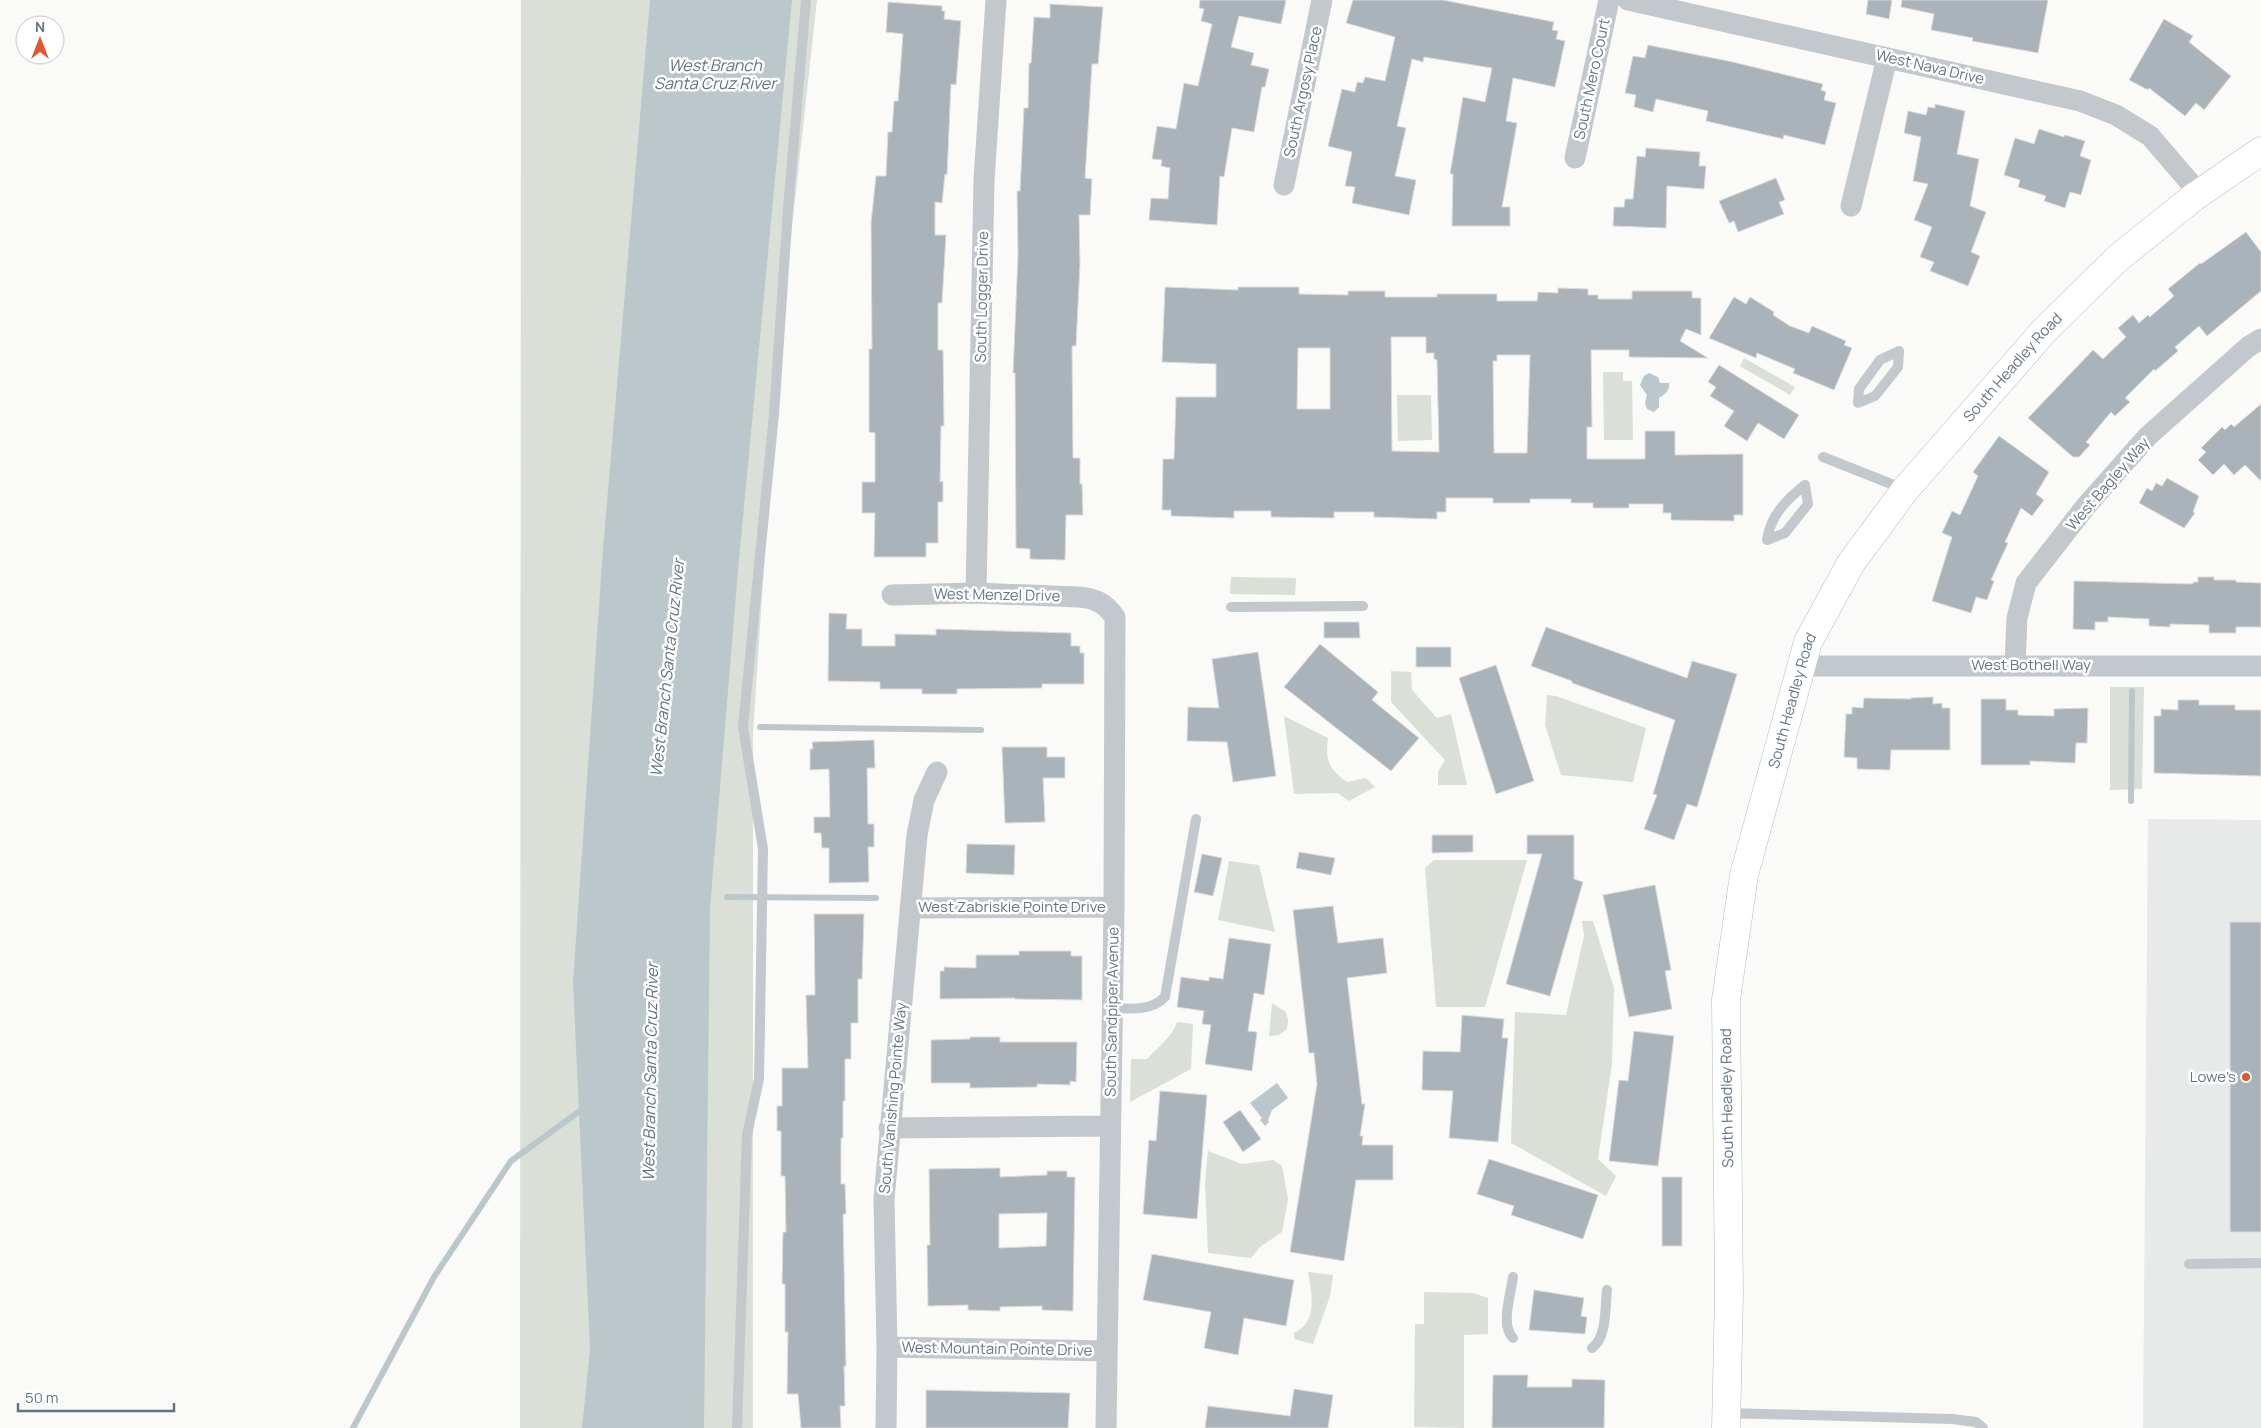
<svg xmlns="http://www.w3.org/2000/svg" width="2261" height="1428" viewBox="0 0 2261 1428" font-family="Manrope,sans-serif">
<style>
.built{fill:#e8e9e9}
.green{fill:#dadfd7}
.water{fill:#bbc7cb}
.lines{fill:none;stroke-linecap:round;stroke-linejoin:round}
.stream{stroke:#bbc7cb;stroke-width:6}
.building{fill:#aab3b9;stroke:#dcdcda;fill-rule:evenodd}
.secondary-casing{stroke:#b3babf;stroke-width:29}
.lane{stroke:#c3c8cc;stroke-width:10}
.street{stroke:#c3c8cc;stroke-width:21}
.secondary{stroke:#fff;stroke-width:28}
.poi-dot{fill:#e4572e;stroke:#fff;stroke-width:2}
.labels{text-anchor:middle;stroke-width:5;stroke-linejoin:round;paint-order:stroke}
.street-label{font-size:15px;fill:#657683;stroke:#fff}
.poi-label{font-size:15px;fill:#657683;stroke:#fff;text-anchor:end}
.water-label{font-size:16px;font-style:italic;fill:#60757c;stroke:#fff}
</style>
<rect width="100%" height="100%" fill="#fafaf8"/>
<path class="built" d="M2148 819 2261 820V1428H2143Z"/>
<path class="green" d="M521 0H817L778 355 753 733V1428H520Z
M1744 358 1795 387 1790 395 1740 366Z
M1603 372H1623V381H1632L1633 440H1604Z
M1397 395H1431L1432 440 1398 441Z
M1231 577 1296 578 1295 595 1230 594Z
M1391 671 1411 672 1412 690 1437 718 1451 714 1467 785H1438V772L1445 760 1391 702Z
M2110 687H2144L2142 789 2110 790Z
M1547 695 1556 696 1646 728 1633 782 1561 775 1545 725Z
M1284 716 1328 738C1325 760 1329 769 1347 782L1366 778 1375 787 1349 801 1338 793 1294 794Z
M1434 860H1527L1485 1007H1436L1425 868Z
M1229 861 1259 865 1275 932 1218 920Z
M1582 921H1593L1614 988 1612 1064 1598 1159 1616 1176 1606 1196 1511 1143 1515 1012 1566 1015 1584 936Z
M1272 1003 1286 1012 1288 1020 1287 1029 1279 1035 1269 1036Z
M1177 1022 1193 1024 1191 1069 1130 1102 1131 1059H1147C1157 1048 1173 1036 1177 1022Z
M1208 1151 1242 1164 1273 1160 1282 1166 1288 1199 1282 1232 1260 1247 1251 1258 1208 1253 1205 1183Z
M1308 1272 1333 1275 1330 1296 1313 1344 1294 1339V1333C1318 1322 1312 1294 1308 1272Z
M1424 1292 1473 1293 1488 1298V1334L1464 1335V1428L1414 1427 1415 1324H1424Z"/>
<path class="water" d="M650 0H792L738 570 710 908 704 1428H582L590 1349 573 982 603 549Z
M1649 373 1658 377 1660 383H1669C1670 391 1665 394 1659 398V407L1654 412 1647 409 1645 403 1647 395 1640 385 1644 376Z
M1277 1083 1288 1098 1272 1110 1268 1120 1269 1122 1265 1126 1260 1120 1262 1118 1250 1103Z"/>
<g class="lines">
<path class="stream" d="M760 727 981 730
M2131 801 2132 691
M727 897 876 898
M353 1428 434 1277 511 1161 584 1108"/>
</g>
<path class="building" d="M1200 0H1286L1281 24 1239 16 1231 47 1254 53 1251 65 1269 69 1265 87H1262L1254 132 1232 128 1224 177 1220 176 1217 225 1149 220 1151 198 1168 199 1170 168 1161 166 1162 160 1152 159 1157 126 1176 129 1184 83 1198 86 1212 24 1201 21 1204 9 1199 8Z
M1353 0H1443L1554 22 1552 30 1558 31 1556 39 1565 41 1555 87 1513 78 1506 121 1517 123 1502 207H1510V226H1452L1453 174H1450L1463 97 1485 102 1492 68 1424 57 1423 62 1412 59 1397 126 1406 128 1395 176 1416 180 1409 215 1352 203 1355 187 1345 186 1352 152 1328 146 1342 89 1355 92 1357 82 1363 83 1365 77 1385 81 1395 37 1346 23Z
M1868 0H1892L1889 19 1866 14Z
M1902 0H2048L2038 53 1972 41 1973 38 1931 30 1934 14 1901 7Z
M888 2 942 6V11H945L944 19 961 21 956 85 951 84 947 175 945 174 942 203 935 202V235H946L942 303H938V350H943L944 426H941L940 482 943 481V502H938V543H926V557H874L875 513H862V482H875V433L869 432V349H872L871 223 876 176H886L888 132H892L894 101H898L903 34 886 32Z
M1050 4 1103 7 1098 64H1092L1085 178 1092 179 1090 215H1079L1080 264 1076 346H1072L1073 458H1080V484H1082L1083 515H1066L1065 560 1030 559V549L1016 548 1015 373H1013L1018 255 1017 191H1020L1024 108H1028L1029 63H1031L1034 17 1050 18Z
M2164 19 2193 36 2189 42 2231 76 2204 110 2196 103 2185 116 2149 88 2148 90 2129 80Z
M1648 45 1733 62 1823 84 1821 90 1826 92 1824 100 1836 103 1825 145 1784 135 1783 139 1706 121 1708 111 1656 99 1653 112 1634 107 1636 95 1625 93 1633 56 1645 58Z
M1935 104 1965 111 1957 154 1979 159 1970 206 1986 212 1971 252 1980 256 1968 286 1930 271 1934 262 1920 257 1932 227 1914 220 1928 184 1913 181 1921 137 1904 133 1908 111 1926 115 1928 107 1935 108Z
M2039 129 2064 137 2065 135 2085 141 2080 156 2091 160 2081 195 2070 192 2065 208 2044 201 2046 196 2018 187 2020 180 2004 175 2015 138 2034 144Z
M1646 148 1700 152 1699 166H1706L1704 189 1667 186 1666 228 1613 226 1614 207H1624L1625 199H1633L1637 156 1645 157Z
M1776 178 1785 200 1779 202 1784 214 1738 232 1734 221 1729 223 1719 201Z
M2246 232 2261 252V291L2207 336 2199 326 2175 347 2178 351 2155 371 2154 369 2125 398 2130 402 2115 416 2111 412 2086 442 2090 445 2079 457H2073L2028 418 2093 350 2103 359 2126 337 2118 328 2133 315 2139 323 2148 315 2150 317 2174 296 2168 289 2200 263 2201 264Z
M1165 287 1238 290V287H1299V294L1348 295V291H1385V297H1437V294H1497V301H1537L1538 292 1558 293V288L1588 289V295H1598V299H1632V291H1692V298H1701V335L1686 329 1680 341 1708 358 1629 357V350H1591L1592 427H1587V459H1645V431H1675V455L1743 454V515H1734V521L1671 520V513H1663V504H1629V508H1593V503H1571V499H1530V503H1493V498H1446V512H1437V519L1374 517V512H1334V518L1271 517V511H1234V518L1171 516V510H1162L1163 459H1174L1176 397H1216V364L1162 362ZM1391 337H1426V353H1434V359L1437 360 1439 452 1392 451ZM1298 348H1330V409H1297ZM1497 355H1530L1527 453H1494L1493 361H1497Z
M1734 297 1746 304 1750 297 1774 312 1773 315 1790 326 1809 333 1812 326 1846 341 1844 345 1852 348 1834 390 1793 373 1795 369 1757 353 1756 358 1709 338Z
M1719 365 1799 415 1784 439 1758 423 1747 441 1724 426 1734 411 1710 396 1716 387 1708 382Z
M2261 404V481L2245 465 2234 475 2224 464 2213 475 2198 460 2206 452 2201 448 2222 427 2225 430 2231 424 2234 427Z
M1999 436 2049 472 2036 494 2044 500 2032 516 2021 508 2005 542 2008 543 1991 580 1994 581 1987 600 1976 597 1971 613 1932 601 1952 537 1942 533 1952 511 1960 515 1978 476 1973 472Z
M2167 478 2199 496 2193 512 2195 513 2184 528 2139 503 2147 488 2152 491 2156 483 2162 486Z
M2198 577H2214V580H2236V582L2261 583V627H2236V633H2209V625L2170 624V627L2149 626V619L2108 617V622H2095V630L2073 629 2074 581 2193 584V582H2198Z
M829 613 847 614 846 629H862V646H895V634L936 635V629L1071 633V646H1080V653H1084V684H1042V688L957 689V694H922V689H880V682L828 681Z
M1324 622H1359L1360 638H1324Z
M1546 627 1687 678 1692 661 1737 674 1697 807 1687 804 1674 840 1644 829 1657 795 1653 794 1675 720 1572 683V681L1531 666Z
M1320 644 1378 692 1372 700 1419 738 1391 771 1284 687Z
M1416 647H1451V667H1416Z
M1258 652 1276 776 1233 782 1227 742 1187 741 1188 707 1219 708 1212 659Z
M1496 665 1534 781 1496 794 1459 678Z
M1933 697V704L1942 703V708H1950V750H1891L1890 770 1857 769V758L1844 757 1846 714H1852V707L1863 708 1864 698 1911 699V698Z
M1981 699H2006V710H2018V715L2054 716V709L2088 708 2087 743H2076L2075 763 2030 761V765H1981Z
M2178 700H2199V705H2235V710H2261V776L2154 773V716H2161V709L2178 710Z
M874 740 875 768H867L868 824H874V847H868L869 882 829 883V848H822L821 833H814V817H830L829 769 810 770V749H813L812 742Z
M1002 747H1047V757H1065V778H1043L1045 822 1005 823Z
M1432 835H1473V852L1432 853Z
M1527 835H1574V879L1583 882 1550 996 1506 984 1542 854H1527Z
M967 844 1015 845 1014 875 966 873Z
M1299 852 1335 858 1331 875 1296 868Z
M1202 854 1222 858 1213 896 1194 892Z
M1655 885 1671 970 1665 971 1672 1009 1629 1017 1603 895Z
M1333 906 1338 943 1383 938 1387 973 1347 978 1362 1104H1365L1360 1136H1363L1362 1145H1393V1180H1356L1344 1261 1290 1252 1317 1084 1314 1053H1309L1293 910Z
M814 914H864L862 979H858V1023H851V1059H845V1101H843V1138H841V1184H845L846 1214H843L846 1366H844L845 1406H840L841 1428H801L798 1394H787L788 1332H785V1284H782L783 1232H786L785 1176H781V1131H777V1106H782V1068H808L806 995H815Z
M2230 922H2261V1232H2230Z
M1229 938 1271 944 1264 995 1254 993 1248 1031 1257 1032 1252 1071 1205 1064 1211 1025 1202 1024 1204 1011 1177 1007 1181 977 1209 981V977L1223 979Z
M1019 951H1071V956H1082V1000L1015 999V998L940 999V971H944V967L976 968V955H1019Z
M1462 1015 1504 1019 1502 1038H1508L1498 1142 1449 1138 1453 1091 1422 1090 1423 1051 1460 1052Z
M1634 1031 1674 1036 1658 1166 1609 1161 1619 1080 1628 1081Z
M970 1037H1000V1042H1077L1076 1082 1070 1081V1085L1037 1084V1087L970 1088V1083H931V1040L970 1039Z
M1160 1091 1207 1095 1197 1219 1143 1214 1149 1140 1156 1141Z
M1240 1110 1261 1139 1243 1152 1223 1122Z
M1489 1159 1598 1195 1583 1239 1511 1215 1514 1206 1477 1194Z
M1000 1168V1177L1047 1175V1171H1067V1177H1075L1073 1311 1042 1310V1306L1000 1307V1311L968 1310V1305L928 1306 927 1245H930L929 1169ZM1047 1213 1046 1246 999 1248V1214Z
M1662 1177H1682V1246H1662Z
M1152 1254 1294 1280 1286 1326 1244 1318 1238 1355 1204 1348 1211 1312 1143 1300Z
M1534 1290 1584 1298 1581 1316 1587 1317 1585 1334 1529 1330Z
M1493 1375H1528L1527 1387H1572V1379L1605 1380 1604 1428H1492Z
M1294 1389 1333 1395 1328 1428H1205L1208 1406 1290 1416Z
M926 1390 1070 1393 1068 1428H926Z"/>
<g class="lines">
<g class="secondary-casing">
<g id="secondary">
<path id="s1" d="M1726 1428 1729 1293 1726 1000 1744 875 1808 642 1851 563 1905 490 2044 331 2118 258 2194 197 2261 151"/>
</g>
</g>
<path class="lane" d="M1899 351 1898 367 1887 381 1875 396 1858 403 1859 389 1880 360Z
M1823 457 1904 489
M1805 485 1808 504 1785 533 1767 540C1770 516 1787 499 1805 485Z
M1231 607 1363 606
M1113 1008C1131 1009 1151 1011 1165 997L1196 819
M2189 1264 2261 1263
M1513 1277C1511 1294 1500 1325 1513 1338
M1592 1348C1607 1338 1605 1307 1607 1290
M1727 1413 1952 1419 1976 1422 1983 1428
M737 1428 747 1135 759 1079 763 849 743 727 774 414 788 209 806 0"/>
<path class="street" d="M1628 0 2080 101 2116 115 2150 136 2199 193
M1575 158 1609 0
M1284 185 1322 0
M1851 206 1887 58
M976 593 984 180 996 0
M892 595 976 593 1078 597C1095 598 1105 603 1115 617L1114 907 1106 1428
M2015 665 2017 618 2026 583 2086 506 2148 436 2248 347 2261 339
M1800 666H2261
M910 908 1114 907
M889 1128 1110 1126
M887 1347 1107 1351
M886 1428 887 1347 884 1199 917 835 924 800 937 772"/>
<use href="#secondary" class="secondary"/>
</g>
<circle class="poi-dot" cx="2246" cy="1077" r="5"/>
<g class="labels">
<g class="street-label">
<text transform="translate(1930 67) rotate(13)" y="5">West Nava Drive</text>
<text transform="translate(1592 79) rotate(-78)" y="5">South Mero Court</text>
<text transform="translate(1303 92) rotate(-78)" y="5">South Argosy Place</text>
<text transform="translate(982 297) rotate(-89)" y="5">South Logger Drive</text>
<text dy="5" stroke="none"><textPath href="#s1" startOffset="1140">South Headley Road</textPath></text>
<text transform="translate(2108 484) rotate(-49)" y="5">West Bagley Way</text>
<text transform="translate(997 595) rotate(1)" y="5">West Menzel Drive</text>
<text x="2031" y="670">West Bothell Way</text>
<text dy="5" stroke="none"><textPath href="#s1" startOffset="735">South Headley Road</textPath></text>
<text x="1012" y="912">West Zabriskie Pointe Drive</text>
<text transform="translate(1112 1012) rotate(-89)" y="5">South Sandpiper Avenue</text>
<text transform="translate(893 1098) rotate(-85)" y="5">South Vanishing Pointe Way</text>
<text transform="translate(1727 1098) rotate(-91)" y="5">South Headley Road</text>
<text transform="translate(997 1349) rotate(1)" y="5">West Mountain Pointe Drive</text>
</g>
<g class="poi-label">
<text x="2236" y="1082">Lowe’s</text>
</g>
<g class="water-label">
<text x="715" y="71">West Branch<tspan x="715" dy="18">Santa Cruz River</tspan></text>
<text transform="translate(667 668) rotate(-84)" y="6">West Branch Santa Cruz River</text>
<text transform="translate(650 1072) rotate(-89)" y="6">West Branch Santa Cruz River</text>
</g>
</g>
<g transform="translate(40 40)"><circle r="24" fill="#ffffff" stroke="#c1c8cd"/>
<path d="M0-4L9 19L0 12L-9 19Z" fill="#e4572e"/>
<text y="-8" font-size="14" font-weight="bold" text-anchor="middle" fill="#657683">N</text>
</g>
<path d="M18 1403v8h156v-8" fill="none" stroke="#657683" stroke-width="2.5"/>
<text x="25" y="1403" font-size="15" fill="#657683" stroke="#ffffff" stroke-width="4" paint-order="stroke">50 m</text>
</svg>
